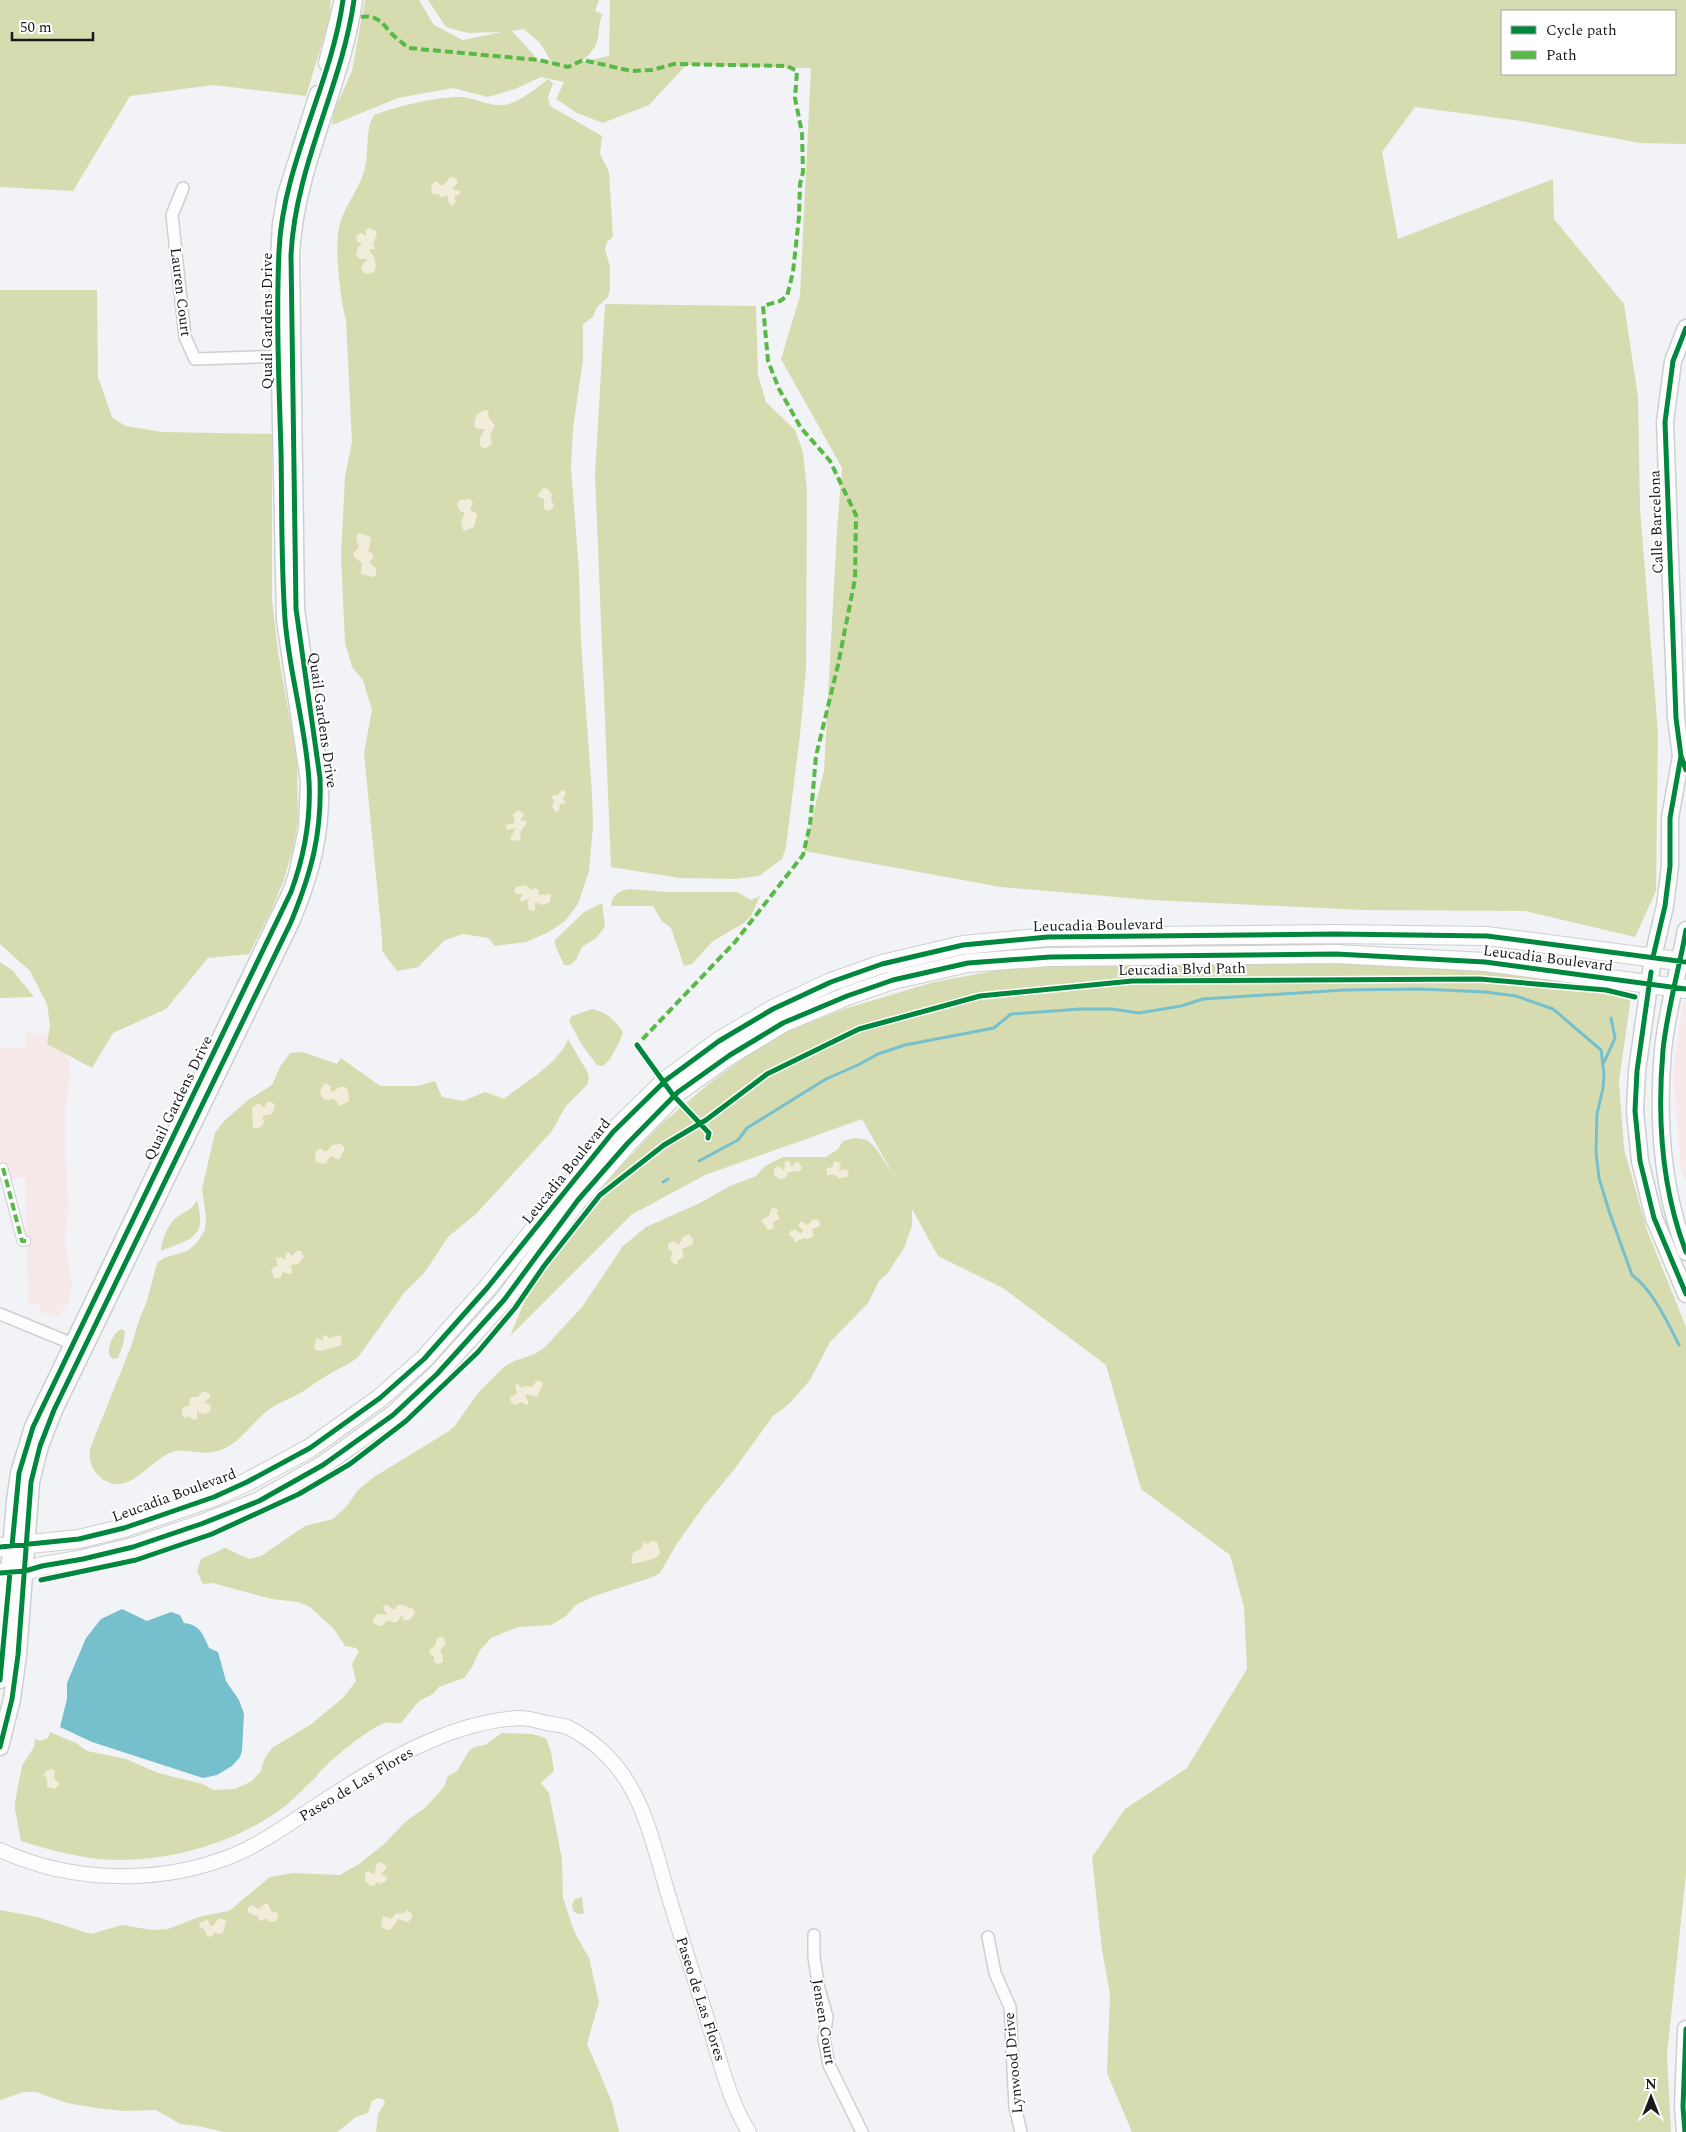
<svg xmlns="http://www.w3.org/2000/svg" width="1686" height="2132" viewBox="0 0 1686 2132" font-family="Spectral,serif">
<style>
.commercial{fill:#f7e9e9}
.green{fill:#d6dcb0;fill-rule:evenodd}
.sand{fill:#f2edda}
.water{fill:#76bfcd}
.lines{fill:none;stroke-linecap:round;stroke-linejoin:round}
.stream{stroke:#76bfcd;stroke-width:3}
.pedestrian-casing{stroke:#cdcfd1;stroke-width:11}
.minor-casing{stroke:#cdcfd1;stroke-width:14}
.tertiary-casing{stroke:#cdcfd1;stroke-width:16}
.secondary-casing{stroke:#cdcfd1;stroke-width:19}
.primary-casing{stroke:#cdcfd1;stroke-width:20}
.pedestrian{stroke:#fdfdfe;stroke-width:9}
.minor{stroke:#fdfdfe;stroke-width:11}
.tertiary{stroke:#fdfdfe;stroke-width:14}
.secondary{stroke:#fdfdfe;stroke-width:16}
.primary{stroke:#fdfdfe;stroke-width:18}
.quiet{stroke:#58b947;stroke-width:4;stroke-dasharray:8 4;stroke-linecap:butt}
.cycleway-casing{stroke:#fff;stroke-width:8}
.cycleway{stroke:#00873e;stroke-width:5}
.labels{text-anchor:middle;stroke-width:4;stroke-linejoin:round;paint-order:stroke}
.street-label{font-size:15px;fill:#191a1c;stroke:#fff}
</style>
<rect width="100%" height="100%" fill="#f1f3f6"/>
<path class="commercial" d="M1683 1003 1686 1004V1181L1681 1170 1673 1071Z
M26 1033H48L49 1044H66L70 1075 65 1111 67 1195 69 1200 65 1242 72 1287 69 1301 60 1316 43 1314 37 1303H28L25 1177 0 1182V1048L26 1047Z"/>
<path class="green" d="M0 0H331L329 20 306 96 213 85 130 96 73 191 0 187Z
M365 0H419L434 25 463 40 502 32 468 33 446 27 428 0H599L595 11 602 14C595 39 604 42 581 62L609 56 610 0H1686V144L1640 143 1521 121 1415 107 1382 152 1398 239 1553 179 1554 219 1624 304 1638 397 1640 508 1658 733 1656 891 1635 937 1525 911 1363 910 1151 900 1001 887 804 851 824 771 837 530 842 468 781 359 800 296 811 68 686 65 649 105 603 123 577 113 556 99 564 82 541 77 515 89 488 97 453 88 398 98 332 125 333 113 352 71ZM1502 11H1675V74H1502ZM524 29 540 43 551 61 540 62 512 31Z
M548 79 553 83 548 97 550 106 602 136 600 154 609 172 613 237 607 242 605 249 610 267V289L608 297 597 307 593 317 583 324V360L573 428 571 467 579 571 581 642 592 793 593 826 589 871 578 904 565 921 549 932 526 942 495 946 488 938 463 934 445 940 418 967 397 971 382 951V938L364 753 372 710 363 680 352 667 345 643 341 557 345 477 352 442 346 320C340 297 333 242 341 220 347 203 359 189 364 171 370 152 364 132 374 115 398 106 435 97 461 97 477 98 493 109 509 104 523 99 537 88 548 79Z
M0 290H97L98 377 112 417 125 426 163 432 272 434V599L278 652 297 761 298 821 293 849 283 882 270 913 249 954 208 958 166 1009 113 1033 92 1068 47 1044 50 1025 47 1004 30 971 0 944Z
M605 304 756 306 758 375 766 402 795 430 803 452 807 491 806 669 800 735 786 847 782 859 759 876 735 879 680 878 611 867 595 474Z
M630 889 665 892H737L751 900 760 896 751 916 744 923 713 941 692 964 684 966 671 928 662 921 653 906H611C612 894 619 891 630 889Z
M602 903 605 927 596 938 582 947 576 960 570 965H564L555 945V940L584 912Z
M0 962 13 971 34 997 0 998Z
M1408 962 1479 968 1550 978 1631 996 1619 1081 1624 1149 1647 1230 1686 1327V1873L1667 2055 1671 2132H1132L1107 2073 1110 1994 1102 1950 1092 1857 1125 1809 1187 1768 1247 1669 1244 1607 1230 1555 1141 1489 1106 1365 1003 1288 938 1256 912 1209V1226L904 1248 888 1273 879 1281 868 1303 830 1342 810 1380 789 1404 773 1416 733 1471 703 1507 676 1545 660 1573 653 1577 594 1596 576 1605 566 1616 551 1625 518 1627 491 1638 480 1650 472 1667 464 1678 439 1687 433 1694 419 1701 401 1723C396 1724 391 1722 385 1723 373 1725 323 1765 317 1776 303 1789 290 1804 274 1814 225 1847 158 1864 99 1859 72 1856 47 1849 21 1841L15 1809V1802L22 1766 34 1747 35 1739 40 1741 48 1738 50 1732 76 1743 87 1751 126 1759 158 1773 203 1784 214 1790 235 1789 252 1781 261 1771 264 1760 272 1748 310 1725 343 1698 356 1681 352 1664 359 1651 356 1648 345 1646 334 1629 310 1607 298 1602 272 1599 212 1583 203 1584 197 1571 201 1559 225 1548 249 1559 261 1556 305 1526 333 1519 347 1506 358 1490 374 1477 449 1431 454 1427 478 1393 504 1367 514 1361 535 1354 545 1347 582 1307 623 1246 646 1227 700 1203 728 1187 756 1176 765 1166 783 1157H826L838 1149 843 1141 855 1138 867 1140 875 1147 894 1176 862 1119 705 1175 631 1215 510 1336 533 1281 609 1178 661 1124 710 1083 770 1038 844 1009 934 982 1021 966 1134 963Z
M592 1009C605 1011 616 1021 623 1032 621 1040 610 1062 603 1066L597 1065 582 1045 569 1021 572 1016Z
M568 1039 588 1073 589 1079 587 1085 565 1107 552 1131 476 1214 448 1237 425 1272 404 1293 359 1356C349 1365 337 1369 326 1376 316 1382 306 1390 295 1396 287 1400 278 1403 271 1408 252 1421 241 1444 218 1451 202 1456 186 1448 173 1452 150 1458 126 1504 97 1474 90 1466 88 1456 91 1446L132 1344 139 1320 147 1301 157 1263 164 1258 187 1251 196 1244 205 1230 206 1216 202 1189 215 1133 224 1121 248 1100 272 1085 281 1065 290 1053 303 1052 337 1064 341 1058 380 1086H418L435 1081 442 1097 463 1101 485 1092 504 1099C522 1084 561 1062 568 1039Z
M197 1200C207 1239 192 1238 161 1251 161 1242 168 1224 176 1218 184 1211 192 1211 197 1200Z
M121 1329 125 1331 123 1345 118 1358 113 1359 109 1355C108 1346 113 1333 121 1329Z
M502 1733 532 1734 546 1738 551 1752 554 1771 541 1783 549 1793 562 1859 563 1898 574 1931 589 1958 599 2002 587 2044 612 2102 619 2132H376L378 2114 385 2103 383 2099 378 2098 372 2101 368 2113 356 2117 337 2132H223L198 2126 180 2124 156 2110 125 2111 96 2108 67 2103 36 2092H24L0 2100V1910L37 1917 91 1934 122 1925 152 1930 168 1929 202 1916 229 1911 270 1877 293 1873 340 1875 359 1864 384 1844 405 1822 426 1807 444 1787 448 1776 457 1771 469 1751 474 1747 485 1745Z
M582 1897 584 1914H578L573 1911 572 1905 575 1899Z"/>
<path class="sand" d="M450 177 456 178 458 182 452 189 460 191 459 195 454 196 456 202 452 206 449 203 447 195 441 198 439 194H433C430 189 431 185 435 181L441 185H444Z
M369 228 375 230 377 235 373 243 375 249H371L369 251 374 256 376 267 374 272 366 274 361 269 363 264 368 259H360L356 255 358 247 362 245 357 241 356 236 361 233 366 236V230Z
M485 410 488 411 489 418 495 426 490 435 492 444 485 449 480 446V437L485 429H477L474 426 476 415Z
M546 488 552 494 551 499 554 506 550 511 544 509V499L537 496 542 489Z
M470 499 473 503 470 510 476 513 477 516 474 527 465 531 463 530 461 522 465 513 460 511 457 504 460 500Z
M359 533 369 536 371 540 368 552 372 553 373 558 369 562 376 568V575L373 577 361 574 362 563 354 557 353 553 359 548 356 538Z
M562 790 566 792 563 799 566 803 560 804 559 811 556 812 552 807 554 801 551 796 558 795Z
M518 810 524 814 520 821 525 820 527 824 521 830 520 840 514 841 510 839 516 828 508 830 505 825 515 823 513 815Z
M526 885 531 890 534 888 538 889 539 895 551 894 550 902 542 905 535 902V910L533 911 529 910 527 904 529 899 521 902 520 899 523 894H516L514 891 516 887Z
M325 1083 331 1086 330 1090 332 1092 340 1087H345L348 1090 349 1101 340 1106 334 1099 325 1100 321 1095 320 1090Z
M267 1102H272L275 1106 272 1114 262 1116 264 1122C262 1127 259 1129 253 1128L252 1107 259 1103 264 1108Z
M341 1144 345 1148 340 1158 337 1159 331 1156 325 1164 316 1162 315 1152 321 1148 323 1151H327L332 1145Z
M785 1161H789L792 1167 796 1162 799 1163 802 1168 800 1171 789 1172 785 1178 780 1179 774 1175V1169L778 1166 784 1170Z
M836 1161 841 1164 839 1171 846 1169 849 1173 847 1177 839 1178 835 1175H827V1168L833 1167V1163Z
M775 1208 778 1210 777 1214 780 1219 773 1222 774 1228 768 1230 761 1220 769 1216 771 1209Z
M814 1219 819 1220 820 1226 812 1229 814 1236 808 1239 803 1238 795 1243 794 1238 789 1235 790 1231 796 1230 801 1234 803 1230 798 1226 800 1222H803L807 1225Z
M689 1234 693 1239V1244L682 1249 684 1257 678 1260 677 1264H674L670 1259 673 1253 668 1249V1244L674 1241 679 1245 683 1237Z
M297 1251H301L304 1257 298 1264 291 1265 292 1273 289 1274 283 1272 280 1278 275 1279 271 1271 273 1268 278 1266 276 1258 282 1257 285 1260 286 1253 289 1252 292 1256Z
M325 1335 330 1338 339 1335 342 1338 341 1345 321 1351 315 1350 314 1346 317 1338 323 1341V1336Z
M538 1380 543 1383 537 1397 527 1394 525 1396 529 1403 527 1405 522 1402 515 1405 511 1403 510 1397 517 1394 515 1385 518 1384 522 1388 526 1386 531 1387Z
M203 1391 210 1394V1397L204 1402 210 1405 211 1410 206 1414 200 1413 197 1410V1419L194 1420 189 1416 185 1418 182 1416V1409L185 1406H189L190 1399 192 1397H198Z
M644 1541 647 1544 652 1541 657 1542 660 1553 656 1558 633 1564 631 1561 633 1553 642 1548Z
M384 1605H387L394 1610 398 1605C402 1604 409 1608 413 1609L415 1613 409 1620H403V1614L396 1623 387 1620 383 1625 379 1626 373 1623V1620L377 1614 387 1615 383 1608Z
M443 1637 446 1644 440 1650 443 1656V1662L438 1664 434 1662V1657L430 1654 429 1650 435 1646 437 1638Z
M51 1769 55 1771 54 1778 59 1784 55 1789 47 1787V1779L44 1775 46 1771Z
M381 1862 387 1867 381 1874 386 1877 387 1880 381 1884 376 1882 374 1886 369 1885 365 1880V1873L368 1871 373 1874 375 1873 376 1864Z
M266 1903 269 1905 271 1911 278 1913V1917L276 1921 270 1922 266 1918 262 1921 259 1920 257 1916 249 1913 247 1909 251 1905 259 1909Z
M407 1910 412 1914V1918L408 1922 398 1919C394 1925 390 1936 381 1926L383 1916 391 1919 395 1914 404 1913Z
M219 1918 226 1921 223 1933 218 1934 215 1932 211 1937 207 1936 204 1929 199 1927 200 1923 208 1919 210 1926H213Z"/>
<path class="water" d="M122 1609 147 1621 171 1612 180 1615 184 1623C200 1625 203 1634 209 1648L218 1652 226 1681 239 1700 244 1714 242 1751 240 1757 232 1766 217 1775 203 1778 92 1742 60 1727 67 1699V1683L86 1638 101 1619Z"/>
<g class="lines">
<path class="stream" d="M1604 1062 1615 1038 1611 1018
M699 1161 738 1140 747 1128 826 1079 858 1065 878 1054 905 1045 994 1028 1011 1014 1080 1009H1112L1139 1013 1181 1006 1203 999 1344 990 1421 989 1485 992 1516 996 1553 1009 1601 1050 1604 1074 1603 1088 1597 1114 1596 1152 1599 1178 1609 1211 1632 1275C1652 1289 1668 1323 1679 1345
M663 1182 668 1179"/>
<g class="pedestrian-casing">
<path id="pedestrian" d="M3 1168 22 1241H26"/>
</g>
<g class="minor-casing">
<path id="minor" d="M183 188 172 215 185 337 195 359 286 356
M0 1314 78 1346
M814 1935V1957L819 1989 827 2017 824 2039 829 2065 862 2132
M988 1937 995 1973 1010 2007 1015 2107 1021 2132"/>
</g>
<g class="tertiary-casing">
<path id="tertiary" d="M0 1850C72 1883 160 1885 234 1855 269 1840 298 1817 330 1797 385 1761 453 1721 520 1718 529 1718 538 1721 546 1723 553 1724 561 1725 567 1727 577 1731 595 1744 602 1751 640 1785 652 1837 665 1884 679 1931 694 1976 708 2022 720 2059 728 2099 749 2132"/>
</g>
<g class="secondary-casing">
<path id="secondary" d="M327 63 343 0
M1681 756 1670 818V866L1665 906 1653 957 1637 1071 1635 1111 1640 1161 1654 1218 1686 1294
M1685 767 1681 756 1676 718 1665 422 1673 361 1686 328
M1686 930C1679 970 1667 1010 1663 1050 1657 1119 1661 1187 1686 1252
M0 1680 15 1501 19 1473 33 1427 291 892 297 875 307 829 309 782 285 620 278 276 281 224 286 195 318 94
M0 1747 12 1699 18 1655 31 1482 40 1446 54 1410 291 922C312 871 322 833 320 778L296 609 291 255C295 166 342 87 354 0
M1685 2132 1683 2107 1686 2029"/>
</g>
<g class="primary-casing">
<path id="primary" d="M0 1547 79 1539 124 1528 214 1497 247 1482 310 1448 380 1398 424 1359 488 1287 613 1132 666 1080 719 1041 773 1009 831 982 882 964 963 945 1048 937 1335 934 1487 936 1686 962
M0 1573 25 1571 42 1566 83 1559 133 1547 201 1524 259 1501 323 1465 393 1415 437 1374 504 1300 578 1200 627 1144 678 1092 730 1055 783 1023 847 996 893 980 968 963 1050 957 1336 954 1485 962 1686 989"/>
</g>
<use href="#pedestrian" class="pedestrian"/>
<use href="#minor" class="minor"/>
<use href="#tertiary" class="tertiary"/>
<use href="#secondary" class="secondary"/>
<use href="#primary" class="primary"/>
<path class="quiet" d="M361 17C377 14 382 23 392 34 397 39 403 43 408 48L539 60 568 67 583 60 631 71 652 70 674 64 787 66 797 71 795 98 802 133 803 172 800 184 799 217 793 272 787 296 780 301 763 306 768 361 779 389 801 428 830 461 856 515 855 579 838 665 816 756 810 825 803 855 735 942 637 1045
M3 1168 22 1241H26"/>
<g class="cycleway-casing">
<path id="cycleway" d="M1686 328 1673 361 1665 422 1676 718 1681 756 1686 770
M1686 930C1679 970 1667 1010 1663 1050 1657 1119 1661 1187 1686 1252
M1653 957 1665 906 1670 866V818L1681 756
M1651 972 1637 1071 1635 1111 1640 1161 1654 1218 1686 1294
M637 1045 673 1095 709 1133 708 1138
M12 1546 19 1473 33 1427 291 892C304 857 311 819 309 781 306 726 289 673 285 619 281 563 282 507 281 451 279 384 276 317 279 251 283 163 331 86 343 0
M0 1547 79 1539 124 1528 214 1497 247 1482 310 1448 380 1398 424 1359 488 1287 613 1132 666 1080 719 1041 773 1009 831 982 882 964 963 945 1048 937 1335 934 1487 936 1686 962
M0 1573 25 1571 42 1566 83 1559 133 1547 201 1524 259 1501 323 1465 393 1415 437 1374 504 1300 578 1200 627 1144 678 1092 730 1055 783 1023 847 996 893 980 968 963 1050 957 1336 954 1485 962 1686 989
M41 1580 136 1560 212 1534 299 1494 350 1464 406 1421 478 1352 515 1308 544 1266 600 1195 664 1145 706 1120 767 1074 859 1029 980 996 1132 981 1479 979 1606 990 1635 997
M0 1680 10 1572
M0 1747 12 1699 18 1655 31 1482 40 1446 54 1410 291 922C312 871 322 833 320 778L296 609 291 255C295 166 342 87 354 0
M1685 2132 1683 2107 1686 2029"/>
</g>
<use href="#cycleway" class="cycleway"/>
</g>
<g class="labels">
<g class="street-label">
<text transform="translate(181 292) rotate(83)" y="5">Lauren Court</text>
<text transform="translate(267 321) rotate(-90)" y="5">Quail Gardens Drive</text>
<text transform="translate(1656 522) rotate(-92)" y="5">Calle Barcelona</text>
<text transform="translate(323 720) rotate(82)" y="5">Quail Gardens Drive</text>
<text transform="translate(1098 925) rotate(-1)" y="5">Leucadia Boulevard</text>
<text transform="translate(1548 958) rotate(7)" y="5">Leucadia Boulevard</text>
<text transform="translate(1182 969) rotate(-1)" y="5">Leucadia Blvd Path</text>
<text transform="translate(178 1098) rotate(-64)" y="5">Quail Gardens Drive</text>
<text transform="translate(566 1171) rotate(-51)" y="5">Leucadia Boulevard</text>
<text transform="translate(174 1495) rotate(-20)" y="5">Leucadia Boulevard</text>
<text transform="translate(356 1784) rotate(-31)" y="5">Paseo de Las Flores</text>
<text transform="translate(701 1999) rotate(72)" y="5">Paseo de Las Flores</text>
<text transform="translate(824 2022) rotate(81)" y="5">Jensen Court</text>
<text transform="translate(1013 2063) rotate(-95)" y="5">Lynwood Drive</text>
</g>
</g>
<rect x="1501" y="10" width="175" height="65" fill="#ffffff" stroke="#a3a3a4"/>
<rect x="1511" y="26" width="25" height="8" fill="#00873e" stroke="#a3a3a4"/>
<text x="1546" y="35" font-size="15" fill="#191a1c">Cycle path</text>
<rect x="1511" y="51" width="25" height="8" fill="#58b947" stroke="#a3a3a4"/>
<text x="1546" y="60" font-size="15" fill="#191a1c">Path</text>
<g transform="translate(1651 2097)" stroke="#ffffff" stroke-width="4" paint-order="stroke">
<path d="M0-4L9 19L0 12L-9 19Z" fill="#191a1c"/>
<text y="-8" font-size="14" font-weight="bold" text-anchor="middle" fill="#191a1c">N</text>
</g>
<path d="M12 32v8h81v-8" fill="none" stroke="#191a1c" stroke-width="2.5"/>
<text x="20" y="32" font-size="15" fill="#191a1c" stroke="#ffffff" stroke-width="4" paint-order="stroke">50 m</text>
</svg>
